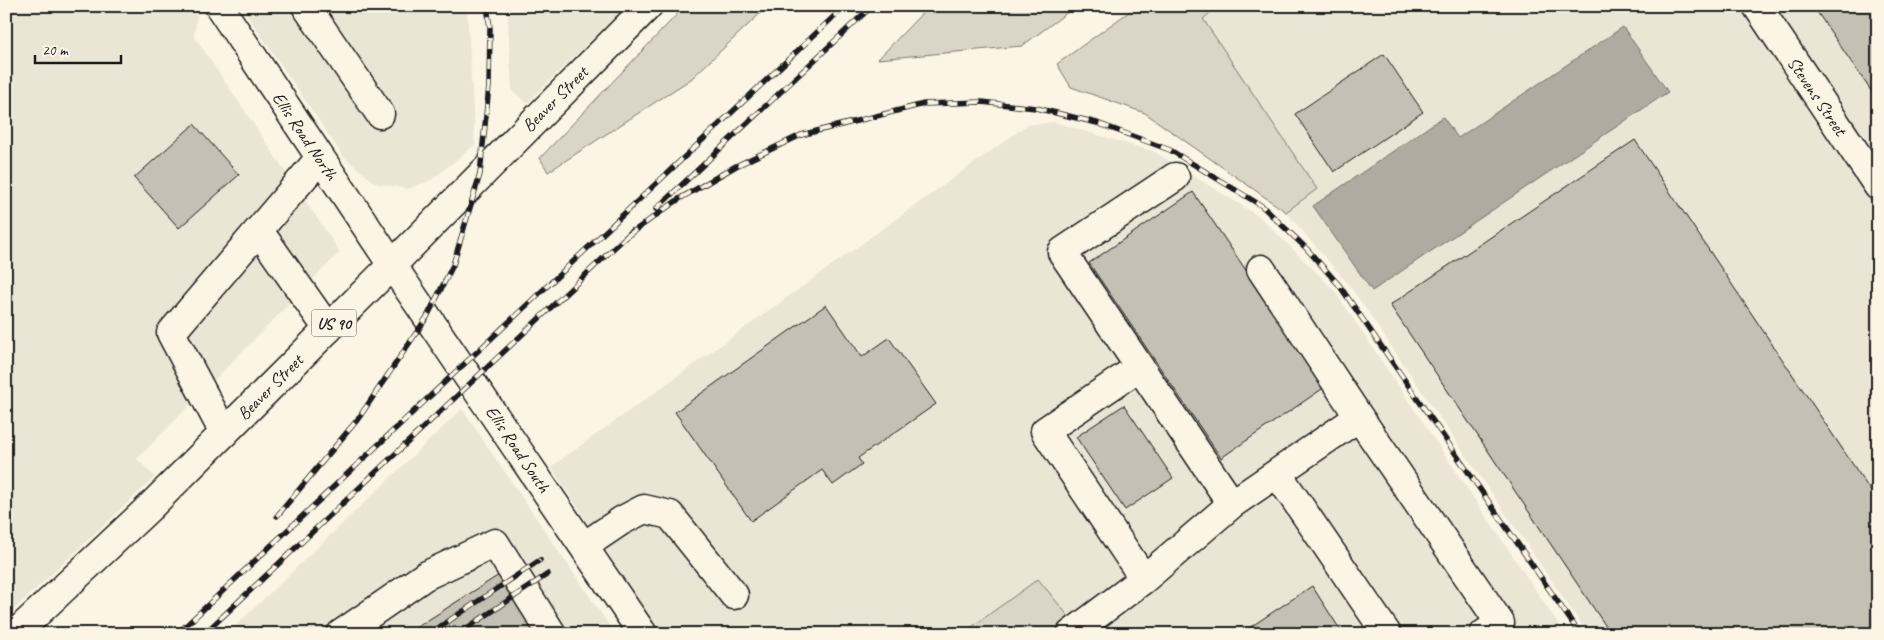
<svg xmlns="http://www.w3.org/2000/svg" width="1884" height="640" viewBox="0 0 1884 640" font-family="Caveat,sans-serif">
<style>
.built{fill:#ebe5d6}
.green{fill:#dbd5c8;stroke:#7c7872}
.water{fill:#b0aba1;stroke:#75726c}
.building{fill:#c4c0b3;stroke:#1c1c1c}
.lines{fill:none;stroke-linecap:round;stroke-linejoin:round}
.minor-casing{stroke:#1c1c1c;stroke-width:31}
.major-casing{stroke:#1c1c1c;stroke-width:31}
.minor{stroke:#fcf5e5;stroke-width:28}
.major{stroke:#fcf5e5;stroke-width:28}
.rail-casing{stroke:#1c1c1c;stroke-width:5.5}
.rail{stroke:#fcf5e5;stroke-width:4;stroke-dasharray:11;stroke-linecap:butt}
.labels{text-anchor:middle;stroke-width:4;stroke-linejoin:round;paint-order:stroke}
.shield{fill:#fcf5e5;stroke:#5f5d58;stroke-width:1}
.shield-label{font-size:16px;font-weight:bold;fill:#1c1c1c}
.street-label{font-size:18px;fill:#1c1c1c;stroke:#fcf5e5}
</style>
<rect width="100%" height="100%" fill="#fcf5e5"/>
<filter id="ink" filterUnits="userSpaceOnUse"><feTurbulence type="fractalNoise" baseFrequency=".02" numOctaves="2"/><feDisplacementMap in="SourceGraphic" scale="10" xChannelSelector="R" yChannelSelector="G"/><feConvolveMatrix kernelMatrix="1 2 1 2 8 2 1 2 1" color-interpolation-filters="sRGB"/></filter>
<g filter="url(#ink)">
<path class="built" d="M6 6H195L198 10 194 36 340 252 137 459 155 477 6 617Z
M241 6H467L475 145 431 180 408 189 375 183 343 156Z
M507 6H626L527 103 512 91Z
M1218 6H1878V634H1588L1350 286 1286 212 1317 189 1202 18Z
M1054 122 1155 152 1260 217 1334 290 1565 634H1083L1038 579 962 634H661L551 467 1027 125Z
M462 409 615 634H227Z"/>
<path class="green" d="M685 6H768L691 79 548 172 540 158Z
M929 6H1076L1022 46 878 59Z
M1137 6H1218L1203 19 1317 189 1286 212 1145 113 1071 87 1057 64Z
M1038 579 1083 634H962Z"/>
<path class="water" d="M1623 27 1668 92 1372 291 1313 206 1443 117 1458 138Z"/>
<path class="building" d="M1813 6H1878V101Z
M1384 54 1423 112 1334 172 1295 114Z
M194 124 239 175 179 228 134 178Z
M1635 140 1878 502V634H1611L1390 305Z
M1193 192 1325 387 1221 458 1089 263Z
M826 305 862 357 889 338 936 404 858 458 862 464 833 485 822 470 751 521 675 412Z
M1124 405 1173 478 1125 510 1076 437Z
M499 575 536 634H406Z
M1312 586 1343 634H1240Z"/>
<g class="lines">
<g class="minor-casing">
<path id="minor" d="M219 6 392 265 643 634
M306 6 380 114
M1757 6 1878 186
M259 231 328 329
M1139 367 1045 431 1144 579
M1359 417 1500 623 1484 634
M224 433 171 333 320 158
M1277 473 1387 634
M1232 504 1359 417 1261 269
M584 546 621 521 644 509 670 515 734 595
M341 634 425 576 495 543 552 634
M1071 634 1144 579 1232 504 1062 252 1175 177"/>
</g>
<g class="major-casing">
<path id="major" d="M15 634 150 507 392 265 648 6"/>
</g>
<use href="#minor" class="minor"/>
<use href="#major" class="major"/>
<g class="rail-casing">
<path id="rail" d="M656 209 872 6
M627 236 679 199 736 166 801 135 924 104 982 102 1036 108 1097 123 1170 150 1262 206 1306 248 1339 285 1580 634
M277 516 358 419 427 317 453 265 480 174 489 86 490 28 487 6
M177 634 845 6
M204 634 632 231
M429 634 540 560
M458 634 548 574"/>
</g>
<use href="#rail" class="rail"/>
</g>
</g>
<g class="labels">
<rect class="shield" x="311.5" y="309.5" width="45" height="27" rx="4"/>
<g class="shield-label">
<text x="334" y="329">US 90</text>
</g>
<g class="street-label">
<text transform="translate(1817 96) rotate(56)" y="6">Stevens Street</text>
<text transform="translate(555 99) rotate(-45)" y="6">Beaver Street</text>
<text transform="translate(305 136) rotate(56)" y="6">Ellis Road North</text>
<text transform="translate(270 387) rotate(-45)" y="6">Beaver Street</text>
<text transform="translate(518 449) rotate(56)" y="6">Ellis Road South</text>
</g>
</g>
<rect width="1884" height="640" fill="none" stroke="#fcf5e5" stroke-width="25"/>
<rect x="12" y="12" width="1859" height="615" fill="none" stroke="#1c1c1c" stroke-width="2" filter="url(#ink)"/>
<path d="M35 55v8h86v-8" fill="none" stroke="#1c1c1c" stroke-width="2.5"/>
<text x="42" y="55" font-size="15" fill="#1c1c1c" stroke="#fcf5e5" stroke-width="4" paint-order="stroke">20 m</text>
</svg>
